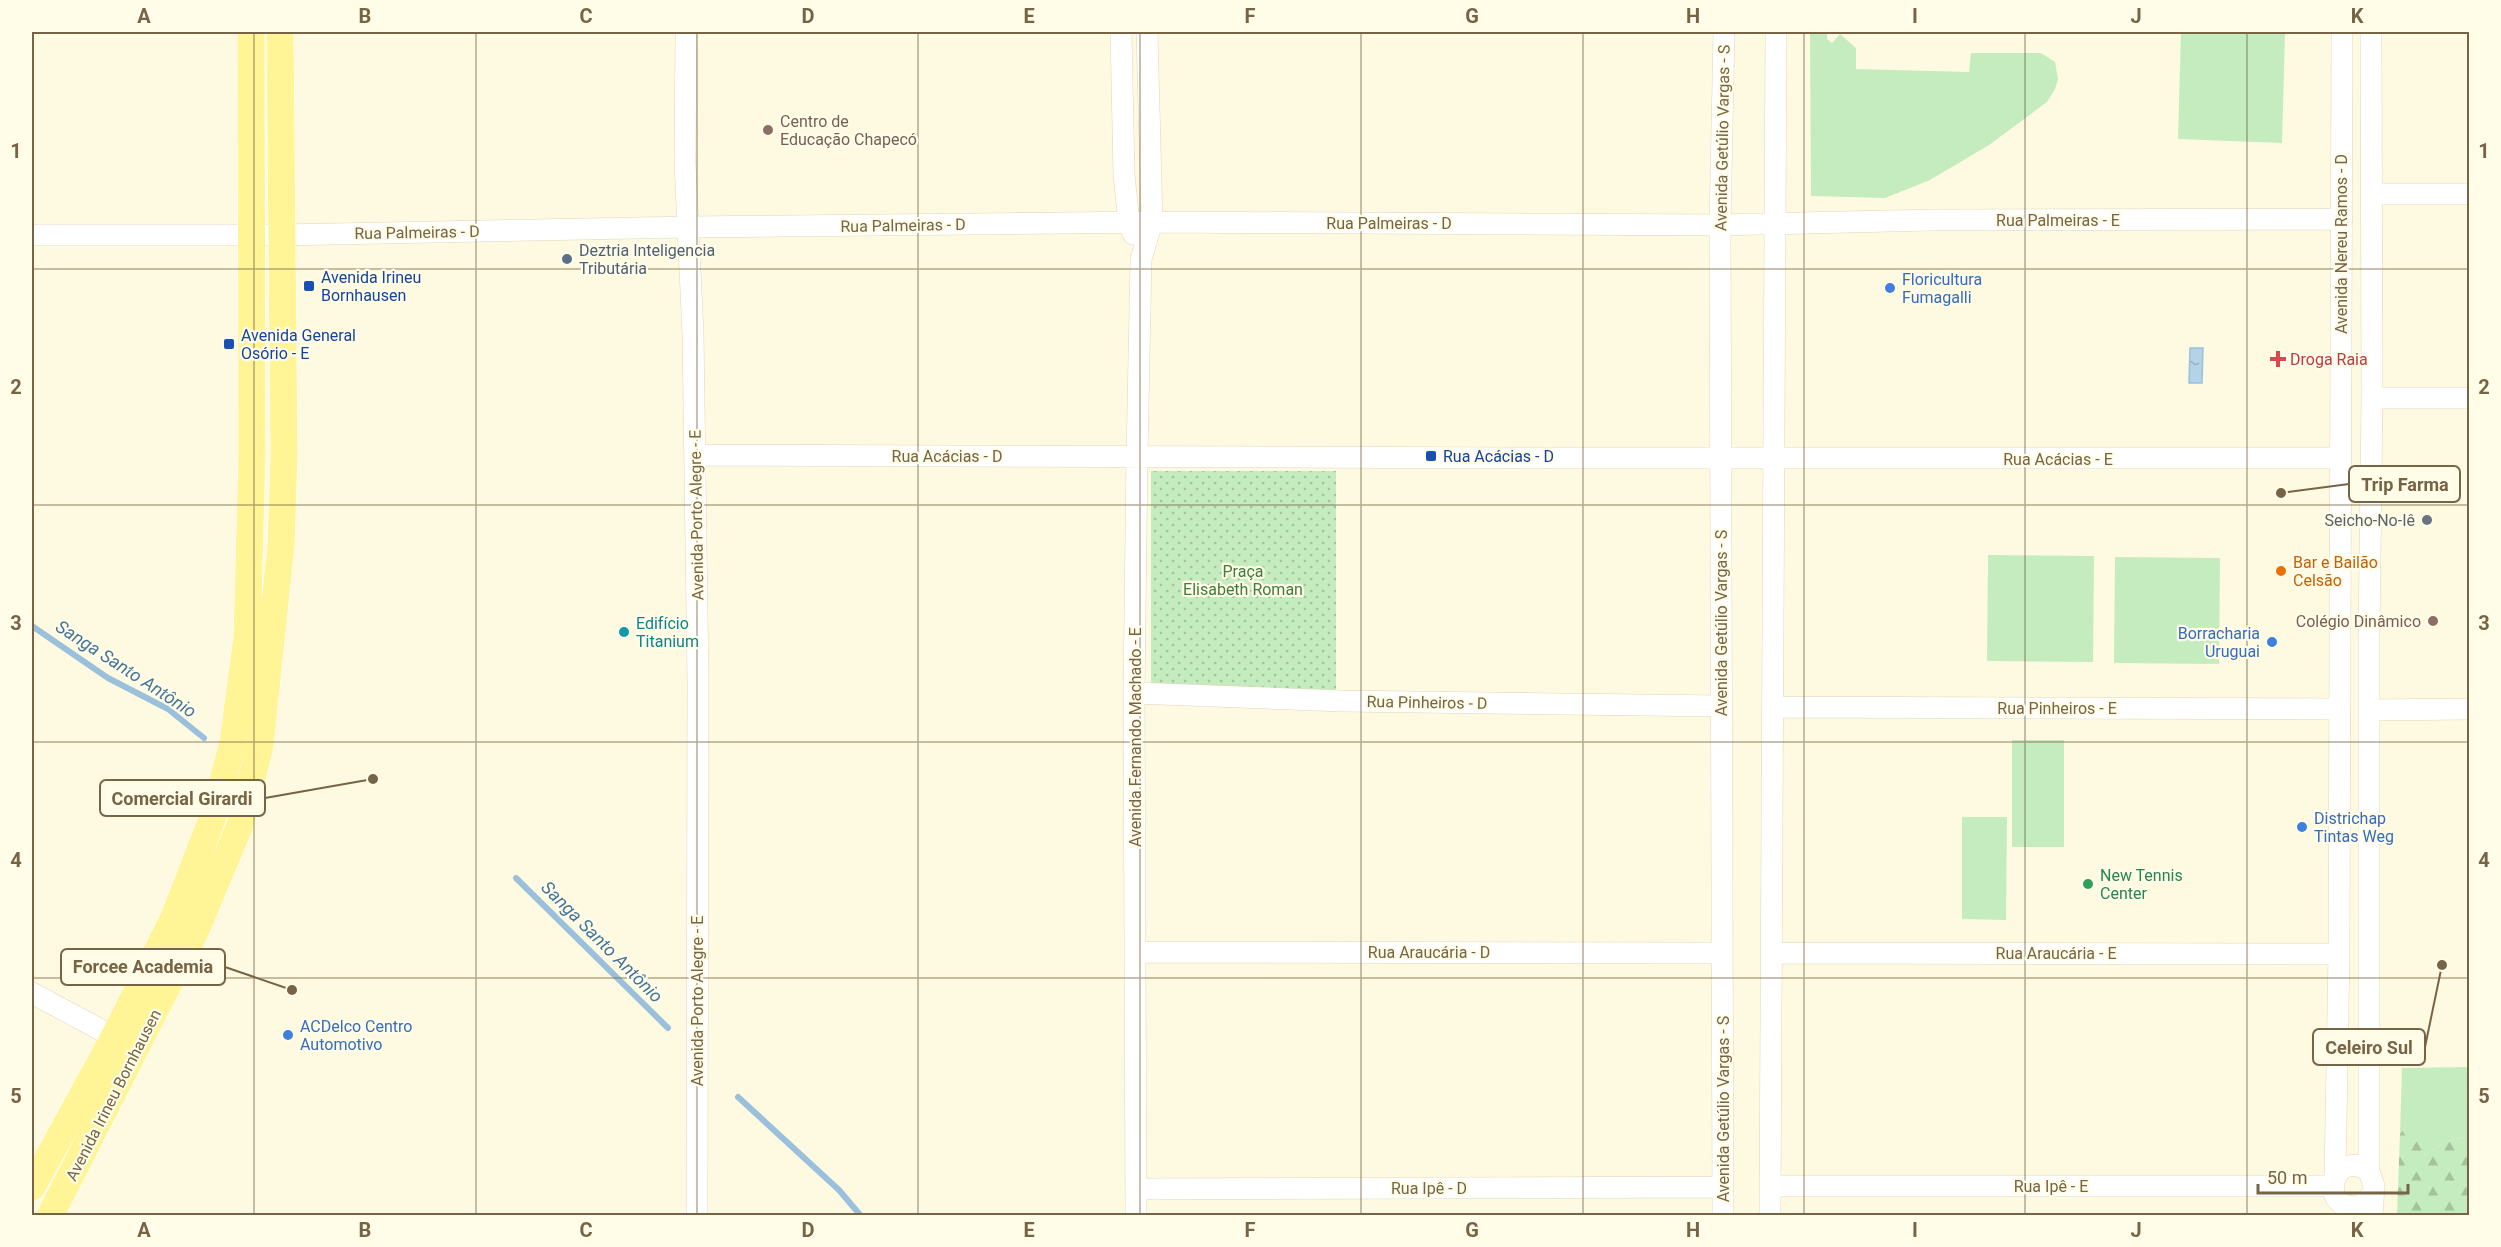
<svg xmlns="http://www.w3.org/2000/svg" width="2501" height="1247" viewBox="0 0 2501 1247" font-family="Roboto,sans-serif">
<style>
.grass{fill:#c5ecbe}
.forest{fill:url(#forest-firs)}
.park{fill:url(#park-dots)}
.water{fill:url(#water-ripples);stroke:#9ac0db;stroke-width:1.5}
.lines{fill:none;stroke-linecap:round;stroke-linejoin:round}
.stream{stroke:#9ac0db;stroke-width:6}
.minor-casing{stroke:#e0d6b9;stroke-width:22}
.major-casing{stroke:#fff;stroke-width:28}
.minor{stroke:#fff;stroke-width:21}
.major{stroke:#fff496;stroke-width:27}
.grid{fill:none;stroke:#776446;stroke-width:1.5;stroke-opacity:0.55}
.education-dot{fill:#8d6e63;stroke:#fffce8;stroke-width:2}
.service-dot{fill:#5c6f8a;stroke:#fffce8;stroke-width:2}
.transit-dot{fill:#1a4fb4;stroke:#fffce8;stroke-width:2}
.shop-dot{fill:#3f7fe0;stroke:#fffce8;stroke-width:2}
.health-dot{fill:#e0444e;stroke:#fffce8;stroke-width:2}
.worship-dot{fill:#6b7280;stroke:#fffce8;stroke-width:2}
.food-dot{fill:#e8710a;stroke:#fffce8;stroke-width:2}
.culture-dot{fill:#0f9aa8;stroke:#fffce8;stroke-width:2}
.leisure-dot{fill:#2e9e5b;stroke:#fffce8;stroke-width:2}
.labels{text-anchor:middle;stroke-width:4.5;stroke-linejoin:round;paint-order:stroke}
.education-label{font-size:16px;fill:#785e54;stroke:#fffce8;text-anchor:start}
.street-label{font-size:16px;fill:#776446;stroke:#fffce8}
.service-label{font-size:16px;fill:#4e5e75;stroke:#fffce8;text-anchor:start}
.transit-label{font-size:16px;fill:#164399;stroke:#fffce8;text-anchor:start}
.shop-label{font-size:16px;fill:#366cbe;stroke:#fffce8;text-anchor:start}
.health-label{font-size:16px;fill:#be3a42;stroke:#fffce8;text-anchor:start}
.worship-label{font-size:16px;fill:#5b616d;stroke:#fffce8;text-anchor:end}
.food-label{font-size:16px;fill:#c56008;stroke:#fffce8;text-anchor:start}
.park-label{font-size:16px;fill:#3f7d3d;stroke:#fffce8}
.culture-label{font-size:16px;fill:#0d838f;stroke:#fffce8;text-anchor:start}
.leisure-label{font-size:16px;fill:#27864d;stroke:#fffce8;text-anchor:start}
.water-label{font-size:18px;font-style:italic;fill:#43759b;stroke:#fffce8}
.leader{fill:none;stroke:#776446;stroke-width:2}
.callout-dot{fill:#776446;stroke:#fffce8;stroke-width:2}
.callout{fill:#fffce8;stroke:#776446;stroke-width:2}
.callout-label{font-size:18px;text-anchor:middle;font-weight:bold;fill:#776446}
.neatline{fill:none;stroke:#776446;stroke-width:2}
.grid-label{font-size:20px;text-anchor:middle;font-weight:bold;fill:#776446}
</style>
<defs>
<pattern id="forest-firs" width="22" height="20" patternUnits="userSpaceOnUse" patternTransform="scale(1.5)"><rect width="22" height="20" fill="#c5ecbe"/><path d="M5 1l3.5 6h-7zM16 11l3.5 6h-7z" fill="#a5c39c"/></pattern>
<pattern id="park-dots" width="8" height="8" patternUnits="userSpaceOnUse" patternTransform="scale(1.5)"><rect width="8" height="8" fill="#c5ecbe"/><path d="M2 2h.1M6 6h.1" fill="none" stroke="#a5c39c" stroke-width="1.8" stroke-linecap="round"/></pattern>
<pattern id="water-ripples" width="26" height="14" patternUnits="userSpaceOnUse" patternTransform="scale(1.5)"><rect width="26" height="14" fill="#b4d3e8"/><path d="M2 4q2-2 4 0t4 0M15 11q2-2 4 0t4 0" fill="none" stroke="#97afbe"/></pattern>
</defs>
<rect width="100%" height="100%" fill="#fefae1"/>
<path class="grass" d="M1810 32H1827V39L1832 43 1840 34 1856 48V69L1969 72 1971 53H2041L2055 62 2058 79 2055 89 2047 102 1989 145 1930 180 1885 198 1811 196Z
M2181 32H2285L2282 143 2178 139Z
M1988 555 2094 556 2093 662 1987 661Z
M2115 557 2220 558 2219 664 2114 663Z
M2012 740H2064V847H2012Z
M1962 817H2007L2006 920 1962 919Z
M2469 1067V1136L2447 1141 2422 1157 2407 1125 2400 1134 2402 1068Z"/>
<path class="forest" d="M2407 1125H2426L2422 1157 2447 1141 2469 1136V1215H2397L2400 1134Z"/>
<path class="park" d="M1151 471H1336V691L1151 690Z"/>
<path class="water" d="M2190 348H2203L2202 383H2189Z"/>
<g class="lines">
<path class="stream" d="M32 626 108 678 168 709 204 738
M516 878 668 1028
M738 1097 839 1190 861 1216"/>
<g class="minor-casing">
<path id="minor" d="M686 32 685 163 693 334 698 682 697 1216
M1121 32 1124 175 1129 223 1133 234
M2371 194H2470
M32 235H281L687 227 1152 222 1720 225 1931 220 2342 219
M2372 398H2470
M695 455C1244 457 1792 460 2341 458
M1134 693 1342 701 1721 706
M1773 707 2340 709
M2369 710 2470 709
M1136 952 1722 953
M1772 953 2339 954
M32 993 114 1037
M2369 1171V639L2372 398 2371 32
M2335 1177 2339 954 2342 32
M1770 1186H2333
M1136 1189 1723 1187
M1136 1216 1134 693 1137 457 1141 259 1152 222 1147 32
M1723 1216 1720 225 1724 32
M1770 1216 1776 32
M2372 1216 2374 1186 2369 1171C2331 1146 2317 1214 2360 1206L2373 1194"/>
</g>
<g class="major-casing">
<path id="major" d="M32 1187 114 1037 174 917 214 814 233 742 247 637 252 455 251 32
M50 1216 196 930 240 825 260 746 281 545 284 456 280 32"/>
</g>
<use href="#minor" class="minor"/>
<use href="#major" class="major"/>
</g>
<path class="grid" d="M254 32V1216M476 32V1216M697 32V1216M918 32V1216M1140 32V1216M1361 32V1216M1583 32V1216M1804 32V1216M2025 32V1216M2247 32V1216M32 269H2470M32 505H2470M32 742H2470M32 978H2470"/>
<g class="education-dot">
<circle cx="768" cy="130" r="6"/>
<circle cx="2433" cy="621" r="6"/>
</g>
<circle class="service-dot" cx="567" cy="259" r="6"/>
<g class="transit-dot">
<rect x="303" y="280" width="12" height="12" rx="3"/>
<rect x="223" y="338" width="12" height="12" rx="3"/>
<rect x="1425" y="450" width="12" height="12" rx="3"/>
</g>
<g class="shop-dot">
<circle cx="1890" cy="288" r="6"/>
<circle cx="2272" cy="642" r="6"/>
<circle cx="2302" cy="827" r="6"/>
<circle cx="288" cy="1035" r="6"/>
</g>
<path class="health-dot" d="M2275 350h6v6h6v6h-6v6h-6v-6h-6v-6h6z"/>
<circle class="worship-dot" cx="2427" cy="520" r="6"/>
<circle class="food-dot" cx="2281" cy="571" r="6"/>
<circle class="culture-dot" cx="624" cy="632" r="6"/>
<circle class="leisure-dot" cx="2088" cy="884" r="6"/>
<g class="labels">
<g class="education-label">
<text x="780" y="127">Centro de<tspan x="780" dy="18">Educação Chapecó</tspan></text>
<text x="2421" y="627" text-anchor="end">Colégio Dinâmico</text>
</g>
<g class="street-label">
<text transform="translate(1722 138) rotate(-89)" y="6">Avenida Getúlio Vargas - S</text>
<text x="2058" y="226">Rua Palmeiras - E</text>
<text x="1389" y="229">Rua Palmeiras - D</text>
<text transform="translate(903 225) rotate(-1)" y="6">Rua Palmeiras - D</text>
<text transform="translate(417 232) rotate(-1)" y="6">Rua Palmeiras - D</text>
<text transform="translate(2341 244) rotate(-90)" y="6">Avenida Nereu Ramos - D</text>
<text x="947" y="462">Rua Acácias - D</text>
<text x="2058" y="465">Rua Acácias - E</text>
<text transform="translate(696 515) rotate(-91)" y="6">Avenida Porto Alegre - E</text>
<text transform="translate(1721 623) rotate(-90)" y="6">Avenida Getúlio Vargas - S</text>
<text transform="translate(1427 702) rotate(1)" y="6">Rua Pinheiros - D</text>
<text x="2057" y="714">Rua Pinheiros - E</text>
<text transform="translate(1135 737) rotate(-90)" y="6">Avenida Fernando Machado - E</text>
<text x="1429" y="958">Rua Araucária - D</text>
<text x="2056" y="959">Rua Araucária - E</text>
<text transform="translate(697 1001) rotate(-90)" y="6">Avenida Porto Alegre - E</text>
<text transform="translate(113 1095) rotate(-63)" y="6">Avenida Irineu Bornhausen</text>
<text transform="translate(1723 1109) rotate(-90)" y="6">Avenida Getúlio Vargas - S</text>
<text x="2051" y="1192">Rua Ipê - E</text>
<text x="1429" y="1194">Rua Ipê - D</text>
</g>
<g class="service-label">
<text x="579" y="256">Deztria Inteligencia<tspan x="579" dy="18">Tributária</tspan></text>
</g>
<g class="transit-label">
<text x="321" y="283">Avenida Irineu<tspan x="321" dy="18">Bornhausen</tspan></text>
<text x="241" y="341">Avenida General<tspan x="241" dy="18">Osório - E</tspan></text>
<text x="1443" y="462">Rua Acácias - D</text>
</g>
<g class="shop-label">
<text x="1902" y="285">Floricultura<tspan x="1902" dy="18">Fumagalli</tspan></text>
<text x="2260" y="639" text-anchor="end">Borracharia<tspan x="2260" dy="18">Uruguai</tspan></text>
<text x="2314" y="824">Districhap<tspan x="2314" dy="18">Tintas Weg</tspan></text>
<text x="300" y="1032">ACDelco Centro<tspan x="300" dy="18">Automotivo</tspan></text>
</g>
<g class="health-label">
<text x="2290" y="365">Droga Raia</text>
</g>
<g class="worship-label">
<text x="2415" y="526">Seicho-No-Iê</text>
</g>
<g class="food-label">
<text x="2293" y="568">Bar e Bailão<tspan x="2293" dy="18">Celsão</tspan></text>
</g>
<g class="park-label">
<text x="1243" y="577">Praça<tspan x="1243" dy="18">Elisabeth Roman</tspan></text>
</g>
<g class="culture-label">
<text x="636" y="629">Edifício<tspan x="636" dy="18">Titanium</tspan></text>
</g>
<g class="leisure-label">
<text x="2100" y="881">New Tennis<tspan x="2100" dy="18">Center</tspan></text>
</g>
<g class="water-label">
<text transform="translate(126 669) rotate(33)" y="6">Sanga Santo Antônio</text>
<text transform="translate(602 942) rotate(45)" y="6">Sanga Santo Antônio</text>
</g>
</g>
<path class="leader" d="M2281 493L2349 484M373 779L265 798M292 990L225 967M2442 965L2425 1047"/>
<g class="callout-dot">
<circle cx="2281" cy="493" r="6"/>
<circle cx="373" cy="779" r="6"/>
<circle cx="292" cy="990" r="6"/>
<circle cx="2442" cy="965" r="6"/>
</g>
<g class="callout">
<rect x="2349" y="466" width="111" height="36" rx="6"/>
<rect x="100" y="780" width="165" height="36" rx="6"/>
<rect x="61" y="949" width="164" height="36" rx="6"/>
<rect x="2313" y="1029" width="112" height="36" rx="6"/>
</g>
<g class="callout-label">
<text x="2405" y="491">Trip Farma</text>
<text x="182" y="805">Comercial Girardi</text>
<text x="143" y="973">Forcee Academia</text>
<text x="2369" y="1054">Celeiro Sul</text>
</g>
<rect width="2501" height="1247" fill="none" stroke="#fffce8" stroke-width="66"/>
<path d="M2258 1184v9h150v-9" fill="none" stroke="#776446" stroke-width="3"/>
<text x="2267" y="1184" font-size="18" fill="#776446" stroke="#fffce8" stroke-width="4.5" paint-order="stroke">50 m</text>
<rect x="33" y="33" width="2435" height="1181" class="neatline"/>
<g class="grid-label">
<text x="144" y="23">A</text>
<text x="365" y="23">B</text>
<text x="586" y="23">C</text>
<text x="808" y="23">D</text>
<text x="1029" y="23">E</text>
<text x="1250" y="23">F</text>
<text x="1472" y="23">G</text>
<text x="1693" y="23">H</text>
<text x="1915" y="23">I</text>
<text x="2136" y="23">J</text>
<text x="2357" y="23">K</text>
<text x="16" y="158">1</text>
<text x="2484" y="158">1</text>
<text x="16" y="394">2</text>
<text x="2484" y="394">2</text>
<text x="16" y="630">3</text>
<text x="2484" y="630">3</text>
<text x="16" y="867">4</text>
<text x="2484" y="867">4</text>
<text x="16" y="1103">5</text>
<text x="2484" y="1103">5</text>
<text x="144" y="1237">A</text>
<text x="365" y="1237">B</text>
<text x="586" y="1237">C</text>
<text x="808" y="1237">D</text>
<text x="1029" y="1237">E</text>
<text x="1250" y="1237">F</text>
<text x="1472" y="1237">G</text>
<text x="1693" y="1237">H</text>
<text x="1915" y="1237">I</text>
<text x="2136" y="1237">J</text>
<text x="2357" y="1237">K</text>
</g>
</svg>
